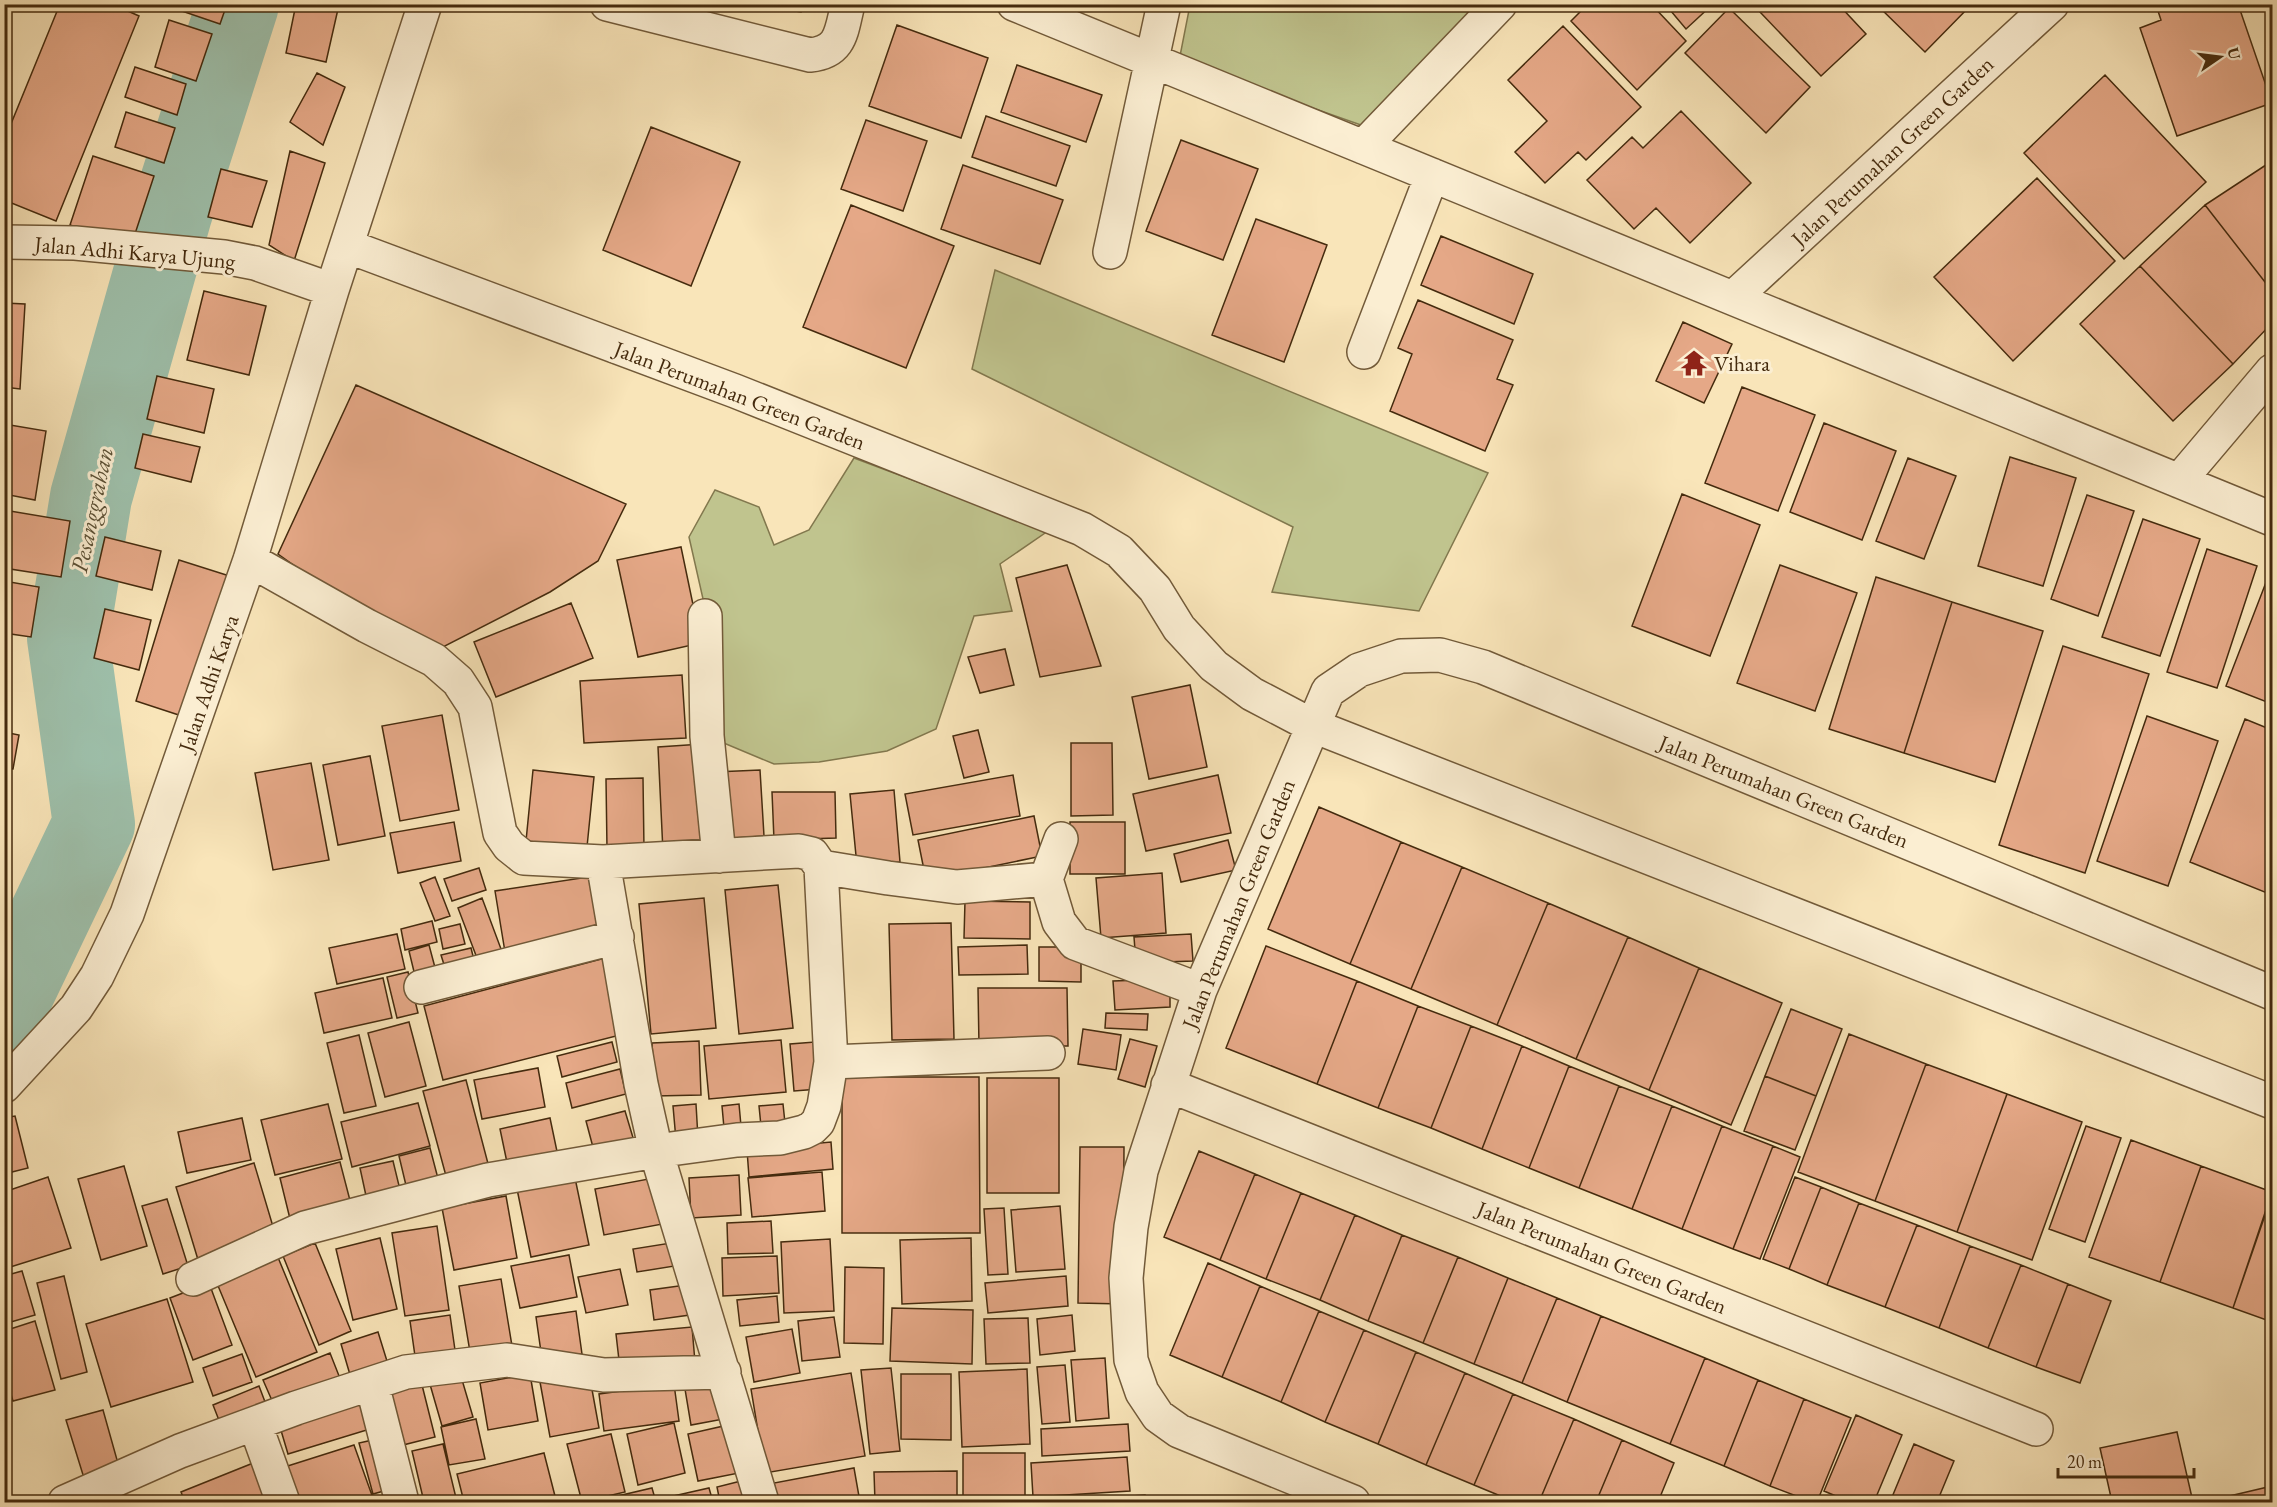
<svg xmlns="http://www.w3.org/2000/svg" width="2277" height="1507" viewBox="0 0 2277 1507" font-family="'EB Garamond',serif">
<style>
.green{fill:#c0c48e;stroke:#82784e;stroke-width:1.5}
.lines{fill:none;stroke-linecap:round;stroke-linejoin:round}
.river{stroke:#9ec0ab;stroke-width:82}
.building{fill:#e5a887;stroke:#452b0e;stroke-width:1.5}
.minor-casing{stroke:#725a39;stroke-width:36}
.minor{stroke:#fbeed2;stroke-width:33}
.labels{text-anchor:middle;stroke-width:6;stroke-linejoin:round;paint-order:stroke}
.street-label{font-size:22px;fill:#452b0e;stroke:#fbeed2}
.poi-label{font-size:22px;fill:#452b0e;stroke:#fbeed2;text-anchor:start}
.water-label{font-size:24px;font-style:italic;fill:#5b5035;stroke:#fbeed2}
</style>
<rect width="100%" height="100%" fill="#f9e5b9"/>
<filter id="stains"><feTurbulence type="fractalNoise" baseFrequency=".00333" numOctaves="4"/><feColorMatrix values="0 0 0 0 .2 0 0 0 0 .09 0 0 0 0 .02 0 0 0 .5 -.17"/></filter>
<radialGradient id="worn" r=".72"><stop offset=".6" stop-color="#630" stop-opacity="0"/><stop offset="1" stop-color="#630" stop-opacity=".3"/></radialGradient>
<path class="green" d="M1190 5H1474L1378 131 1179 61Z
M995 270 1488 473 1419 611 1272 592 1293 527 972 369Z
M854 458 1048 531 1000 564 1012 611 974 616 936 729 887 751 819 762 774 764 707 736 713 643 689 537 715 490 759 507 774 545 809 530Z"/>
<g class="lines">
<path class="river" d="M4 1012 94 824 68 638 91 497 171 214 238 4"/>
</g>
<path class="building" d="M60 4H112L139 16 56 221 4 200V141Z
M167 4H227L220 24 167 6Z
M296 4H316L338 9 326 62 286 53Z
M750 4H802L801 12Z
M1588 4H1651L1686 41 1637 90 1571 21Z
M1665 4H1713L1686 29Z
M1768 4H1838L1866 34 1821 76 1760 12Z
M1876 4H1972L1925 52Z
M2177 4H2238L2272 103 2177 136 2140 28 2161 20 2158 11Z
M1729 8 1810 87 1766 133 1685 53Z
M169 20 212 34 196 81 155 67Z
M897 25 988 58 961 138 869 106Z
M1563 26 1641 107 1586 160 1578 152 1545 183 1515 152 1547 121 1508 80Z
M1017 65 1102 95 1086 142 1001 112Z
M135 67 186 84 177 115 125 97Z
M317 73 345 87 323 145 290 122Z
M2105 75 2206 182 2124 259 2024 153Z
M1681 111 1751 183 1690 243 1656 208 1634 229 1587 180 1632 137 1643 148Z
M126 112 175 128 164 163 115 147Z
M986 116 1070 146 1056 186 972 157Z
M866 120 927 141 903 211 841 189Z
M651 127 740 162 691 286 603 250Z
M1181 140 1258 169 1223 260 1146 231Z
M290 151 325 163 294 261 269 245Z
M93 156 154 176 131 246 70 225Z
M2272 161V291L2205 205Z
M963 165 1063 200 1040 264 941 229Z
M221 169 267 181 252 227 208 217Z
M2037 178 2115 261 2013 361 1934 277Z
M851 205 954 246 906 368 803 327Z
M2205 205 2272 291V323L2233 364 2140 266Z
M1256 219 1327 245 1284 362 1212 335Z
M1441 236 1533 274 1514 324 1421 285Z
M2140 266 2233 364 2173 421 2080 324Z
M204 291 266 306 249 375 187 360Z
M1418 300 1513 340 1497 379 1513 385 1485 451 1390 411 1412 354 1398 348Z
M4 303 25 304 20 389 4 387Z
M1683 322 1732 344 1704 403 1656 381Z
M157 376 214 389 204 433 147 419Z
M356 385 626 504 598 561 550 592 443 647 351 606 278 554Z
M1742 387 1815 415 1778 511 1705 483Z
M1824 423 1896 451 1862 540 1790 512Z
M4 424 46 431 35 500 4 494Z
M143 434 200 447 191 482 135 468Z
M2010 457 2076 478 2043 586 1978 566Z
M1908 458 1956 476 1924 559 1876 541Z
M1682 494 1760 525 1710 656 1632 626Z
M2087 495 2134 511 2098 616 2051 599Z
M4 510 70 521 61 577 4 568Z
M2143 519 2200 539 2160 656 2102 637Z
M105 537 161 551 152 590 96 576Z
M681 547 701 643 638 657 617 560Z
M2207 549 2257 566 2217 688 2167 672Z
M179 560 239 579 194 720 136 701Z
M1067 565 1101 666 1040 677 1016 578Z
M1780 565 1857 593 1815 711 1737 683Z
M2270 572 2272 573V704L2226 686Z
M1876 577 1952 602 1904 753 1829 729Z
M4 581 39 587 31 637 4 633Z
M1952 602 2043 631 1995 782 1904 753Z
M571 603 593 658 496 697 474 642Z
M105 609 151 620 139 670 94 658Z
M2063 646 2149 674 2085 873 1999 845Z
M1005 649 1014 685 980 693 968 657Z
M682 675 686 738 584 743 580 681Z
M1190 685 1207 767 1149 779 1132 697Z
M442 715 459 810 400 821 382 726Z
M2147 716 2218 741 2168 886 2097 861Z
M2245 719 2272 730V895L2190 862Z
M978 730 989 772 964 778 953 736Z
M4 732 19 735 13 769 4 768Z
M1071 743H1112L1113 815 1071 816Z
M702 744 708 850 663 852 658 747Z
M370 756 385 836 338 845 323 765Z
M311 763 329 860 273 870 255 773Z
M533 770 594 777 587 847 526 841Z
M760 770 764 836 719 839 715 772Z
M1013 775 1020 816 913 835 905 794Z
M1218 775 1231 833 1146 851 1133 794Z
M643 778 644 849H607L606 779Z
M894 790 900 862 857 866 850 794Z
M772 792H835L836 838 774 840Z
M1319 807 1401 842 1350 964 1268 929Z
M1034 816 1042 856 926 880 918 840Z
M454 822 461 861 398 873 390 833Z
M1070 822H1125V874H1070Z
M1228 840 1236 870 1181 882 1174 854Z
M1401 842 1462 867 1411 989 1350 964Z
M1462 867 1548 903 1497 1025 1411 989Z
M479 868 486 890 452 901 444 879Z
M1162 873 1166 933 1101 938 1096 878Z
M595 876 605 936 505 952 495 891Z
M435 877 450 916 435 921 420 883Z
M778 885 793 1028 739 1034 725 890Z
M482 898 504 957 480 966 458 908Z
M704 898 716 1028 651 1034 639 904Z
M965 901 1030 902V939L964 938Z
M1548 903 1628 937 1576 1059 1497 1025Z
M432 921 437 942 405 950 401 929Z
M951 923 954 1039 892 1040 889 924Z
M460 924 465 944 443 949 439 929Z
M397 934 405 969 337 984 329 948Z
M1191 934 1193 961 1136 963 1134 937Z
M1628 937 1699 968 1649 1090 1576 1059Z
M429 945 437 975 416 980 409 951Z
M1027 945 1028 974 959 975 958 947Z
M1266 946 1357 981 1317 1084 1226 1048Z
M1039 947H1081V982L1039 981Z
M471 948 475 964 446 971 441 955Z
M605 958 624 1034 443 1080 424 1006Z
M1699 968 1782 1003 1731 1125 1649 1090Z
M408 972 418 1013 397 1018 387 977Z
M383 978 392 1018 324 1033 315 993Z
M1170 979V1007L1115 1010 1113 981Z
M1357 981 1418 1006 1378 1108 1317 1084Z
M978 988H1067L1068 1046H979Z
M1418 1006 1471 1026 1431 1128 1378 1108Z
M1791 1009 1842 1029 1816 1096 1765 1076Z
M1106 1013 1148 1014 1147 1030 1105 1028Z
M409 1022 426 1086 385 1097 368 1033Z
M1471 1026 1522 1046 1482 1149 1431 1128Z
M1083 1029 1121 1035 1116 1070 1078 1064Z
M1849 1034 1926 1064 1875 1201 1798 1172Z
M359 1035 376 1106 344 1113 327 1043Z
M1130 1039 1157 1046 1145 1087 1118 1079Z
M781 1040 786 1092 709 1099 704 1046Z
M699 1041 701 1095 655 1096 652 1043Z
M612 1042 617 1062 562 1077 557 1056Z
M815 1042 819 1089 794 1091 790 1044Z
M1522 1046 1569 1066 1529 1168 1482 1149Z
M1926 1064 2007 1094 1957 1232 1875 1201Z
M1569 1066 1619 1086 1579 1188 1529 1168Z
M538 1068 545 1107 482 1119 474 1080Z
M620 1069 626 1094 572 1108 566 1083Z
M1765 1076 1816 1096 1795 1150 1744 1131Z
M842 1077H979L980 1233H842Z
M987 1078H1059V1193H987Z
M466 1080 491 1175 449 1187 423 1091Z
M1619 1086 1672 1106 1632 1209 1579 1188Z
M2007 1094 2082 1122 2032 1260 1957 1232Z
M418 1103 430 1146 352 1167 341 1122Z
M328 1104 342 1159 275 1175 261 1120Z
M696 1104 698 1138 676 1140 673 1106Z
M739 1104 742 1137 725 1139 722 1106Z
M783 1104 785 1123 761 1126 759 1106Z
M1672 1106 1722 1126 1682 1229 1632 1209Z
M625 1111 634 1141 594 1151 586 1121Z
M15 1116 28 1168 4 1174V1118Z
M242 1118 251 1160 187 1173 178 1132Z
M550 1118 559 1161 509 1172 500 1129Z
M1722 1126 1773 1146 1733 1249 1682 1229Z
M2086 1126 2121 1138 2085 1242 2049 1229Z
M2131 1140 2201 1166 2160 1282 2089 1257Z
M831 1142 833 1169 749 1177 747 1150Z
M1773 1146 1800 1157 1760 1259 1733 1249Z
M1080 1147H1124L1123 1304 1078 1303Z
M430 1148 441 1190 409 1198 399 1156Z
M1199 1151 1255 1174 1220 1260 1164 1237Z
M393 1161 402 1198 368 1205 360 1168Z
M340 1162 353 1212 292 1227 280 1178Z
M254 1163 277 1240 199 1263 176 1187Z
M124 1166 147 1246 101 1260 78 1179Z
M2201 1166 2272 1192 2233 1308 2160 1282Z
M822 1172 825 1211 752 1217 748 1178Z
M1255 1174 1301 1193 1266 1279 1220 1260Z
M739 1175 741 1215 691 1218 689 1178Z
M48 1177 71 1248 4 1269V1192Z
M659 1177 668 1223 604 1235 595 1189Z
M1795 1177 1821 1187 1789 1269 1763 1259Z
M575 1178 589 1245 531 1257 517 1189Z
M1821 1187 1859 1203 1827 1285 1789 1269Z
M1301 1193 1355 1215 1320 1300 1266 1279Z
M2272 1195V1322L2233 1308Z
M506 1196 517 1258 454 1270 442 1208Z
M167 1199 188 1266 163 1274 142 1206Z
M1859 1203 1917 1225 1885 1307 1827 1285Z
M1060 1206 1065 1269 1016 1272 1011 1210Z
M1004 1208 1008 1274 988 1275 984 1209Z
M1355 1215 1402 1235 1368 1321 1320 1300Z
M771 1221 773 1253 728 1254 727 1223Z
M1917 1225 1970 1246 1939 1328 1885 1307Z
M437 1226 449 1310 405 1316 392 1233Z
M1402 1235 1458 1257 1423 1343 1368 1321Z
M380 1238 397 1309 353 1320 336 1249Z
M971 1238 972 1301 902 1304 900 1240Z
M830 1239 834 1311 784 1313 781 1242Z
M677 1242 681 1265 637 1272 633 1249Z
M315 1243 351 1331 319 1345 283 1256Z
M1970 1246 2021 1265 1988 1348 1939 1328Z
M277 1255 317 1352 256 1377 216 1281Z
M569 1255 577 1297 520 1308 511 1266Z
M777 1256 779 1293 723 1296 722 1258Z
M1458 1257 1508 1278 1474 1364 1423 1343Z
M1208 1263 1260 1286 1222 1377 1170 1355Z
M2021 1265 2068 1284 2036 1367 1988 1348Z
M845 1267 884 1268 883 1344 844 1343Z
M620 1269 628 1305 586 1313 578 1277Z
M22 1271 35 1315 4 1324V1276Z
M64 1276 87 1372 61 1379 37 1283Z
M1066 1276 1068 1306 988 1313 985 1283Z
M1508 1278 1557 1298 1522 1383 1474 1364Z
M501 1279 513 1352 471 1358 459 1286Z
M209 1283 232 1345 193 1360 170 1298Z
M693 1284 697 1314 654 1320 650 1290Z
M2068 1284 2111 1301 2080 1383 2036 1367Z
M1260 1286 1319 1311 1281 1402 1222 1377Z
M777 1296 779 1322 740 1326 737 1300Z
M1557 1298 1601 1316 1567 1402 1522 1383Z
M167 1299 193 1382 111 1407 86 1324Z
M892 1308 973 1310 972 1364 890 1361Z
M576 1311 582 1354 542 1359 536 1317Z
M1319 1311 1364 1330 1325 1422 1281 1402Z
M450 1315 456 1357 416 1363 410 1321Z
M1072 1315 1075 1351 1040 1355 1037 1319Z
M1601 1316 1705 1358 1670 1444 1567 1402Z
M834 1317 840 1357 802 1361 798 1321Z
M1028 1318 1030 1363 986 1364 984 1319Z
M35 1321 55 1390 13 1401 4 1371V1331Z
M692 1327 695 1362 620 1369 616 1334Z
M792 1329 800 1373 754 1382 746 1337Z
M1364 1330 1416 1352 1378 1444 1325 1422Z
M378 1332 391 1374 353 1385 341 1344Z
M1416 1352 1465 1373 1426 1465 1378 1444Z
M330 1353 343 1386 277 1412 263 1380Z
M242 1354 252 1382 213 1396 203 1368Z
M1105 1358 1109 1418 1076 1421 1071 1360Z
M1705 1358 1758 1380 1724 1466 1670 1444Z
M1065 1365 1070 1422 1042 1424 1037 1367Z
M891 1368 900 1451 870 1454 861 1370Z
M1027 1369 1030 1444 962 1447 959 1372Z
M460 1373 473 1417 442 1426 429 1381Z
M589 1373 599 1428 550 1437 540 1382Z
M851 1373 865 1456 765 1473 751 1389Z
M1465 1373 1513 1394 1474 1485 1426 1465Z
M530 1374 538 1421 488 1430 480 1383Z
M901 1374H951V1440L901 1439Z
M1758 1380 1804 1399 1770 1486 1724 1466Z
M722 1382 729 1418 691 1425 685 1389Z
M674 1384 679 1421 604 1431 599 1394Z
M422 1385 435 1437 399 1446 386 1393Z
M259 1386 270 1415 224 1433 213 1405Z
M360 1392 370 1429 288 1454 277 1417Z
M1513 1394 1574 1419 1539 1502H1515L1474 1485Z
M1804 1399 1851 1418 1817 1502H1812L1770 1486Z
M103 1410 119 1467 84 1478 66 1420Z
M1856 1415 1902 1435 1874 1502H1850L1824 1491Z
M476 1419 485 1459 449 1465 441 1427Z
M1574 1419 1622 1440 1596 1502H1539Z
M674 1423 685 1473 638 1485 627 1434Z
M1128 1424 1130 1451 1042 1456 1041 1429Z
M728 1425 739 1473 698 1481 688 1434Z
M2177 1432 2193 1502H2112L2100 1448Z
M611 1434 625 1492 582 1502 567 1444Z
M377 1439 391 1489 373 1494 359 1443Z
M1622 1440 1674 1463 1658 1502H1596Z
M443 1444 457 1502H424L412 1451Z
M1914 1444 1954 1461 1937 1502H1890Z
M354 1445 374 1501 286 1502 275 1470Z
M544 1453 556 1500 543 1502H464L457 1474Z
M963 1453H1025V1500H963Z
M1127 1457 1130 1491 1033 1497 1031 1463Z
M263 1459 281 1502H185L181 1492Z
M854 1468 860 1502H778L774 1483Z
M957 1471V1502H875L874 1472Z
M753 1478 758 1502H720L717 1487Z
M2272 1486V1502H2204Z
M652 1488 656 1502H592Z
M709 1488 713 1502H661L660 1499Z
M1145 1495 1146 1502H1046Z"/>
<g class="lines">
<g class="minor-casing">
<path id="minor" d="M607 4 810 55C842 52 841 31 848 4
M1014 4 2272 519
M1363 147 1500 4
M4 242 75 243 224 257 255 263 332 290
M347 246 735 391 1082 529 1119 551 1155 589 1179 628 1214 666 1252 694 1311 725 2272 1102
M1110 252 1164 4
M1733 298 2052 4
M1364 352 1432 175
M2179 481 2272 371
M250 560 367 626 434 660 458 681 475 707 500 833 509 846 524 858 603 862 799 851 812 854 821 867 831 1062
M705 616 707 736 719 856
M1061 839 1046 879 1059 922 1075 943 1200 990
M603 862 641 1084 656 1151 762 1502
M821 867 888 878 957 887 1046 879
M421 987 617 937
M1168 1085 2036 1429
M4 1086 76 1008 97 976 127 914 250 560 332 290 425 4
M193 1279 305 1228 488 1180 656 1151 737 1140 780 1138 804 1132 812 1128 818 1122 824 1106 831 1062 1048 1053
M372 1384 402 1502
M255 1424 283 1502
M65 1502 180 1451 296 1408 406 1372 507 1360 604 1375 724 1372
M1353 1502 1179 1431 1158 1416 1142 1392 1131 1360 1126 1278 1131 1227 1141 1171 1200 990 1328 691 1359 670 1401 656 1440 655 1483 667 2272 993"/>
</g>
<use href="#minor" class="minor"/>
</g>
<defs>
<g id="temple-bare" transform="scale(2.07)"><path d="M0-6L5-2H3V0L6.5 2.5H4V6H1.5V3h-3V6H-4V2.5H-6.5L-3 0V-2H-5Z" fill="#8f2418" stroke="#fbeed2" stroke-width="2.5" paint-order="stroke"/></g>
</defs>
<g fill-rule="evenodd">
<use href="#temple-bare" x="1694" y="363"/>
</g>
<g class="labels">
<g class="street-label">
<text transform="translate(1892 151) rotate(-43)" y="8">Jalan Perumahan Green Garden</text>
<text transform="translate(135 252) rotate(5)" y="8">Jalan Adhi Karya Ujung</text>
<text transform="translate(740 395) rotate(21)" y="8">Jalan Perumahan Green Garden</text>
<text transform="translate(208 683) rotate(-71)" y="8">Jalan Adhi Karya</text>
<text transform="translate(1784 791) rotate(22)" y="8">Jalan Perumahan Green Garden</text>
<text transform="translate(1238 904) rotate(-68)" y="8">Jalan Perumahan Green Garden</text>
<text transform="translate(1602 1257) rotate(22)" y="8">Jalan Perumahan Green Garden</text>
</g>
<g class="poi-label">
<text x="1714" y="371">Vihara</text>
</g>
<g class="water-label">
<text transform="translate(92 510) rotate(-78)" y="8">Pesanggrahan</text>
</g>
</g>
<rect width="2277" height="1507" fill="none" stroke="#f9e5b9" stroke-width="24"/>
<rect x="6" y="6" width="2265" height="1495" fill="none" stroke="#452b0e" stroke-width="3"/>
<rect x="12" y="12" width="2253" height="1483" fill="none" stroke="#452b0e" stroke-width="1.5"/>
<g transform="translate(2220 57) rotate(76)" stroke="#fbeed2" stroke-width="4.5" paint-order="stroke">
<path d="M0-4.5L10 22L0 15L-10 22Z" fill="#452b0e"/>
<text y="-9" font-size="16" font-weight="bold" text-anchor="middle" fill="#452b0e">U</text>
</g>
<path d="M2058 1468v9h136v-9" fill="none" stroke="#452b0e" stroke-width="3"/>
<text x="2067" y="1468" font-size="18" fill="#452b0e" stroke="#fbeed2" stroke-width="4.5" paint-order="stroke">20 m</text>
<rect width="100%" height="100%" filter="url(#stains)"/>
<rect width="100%" height="100%" fill="url(#worn)"/>
</svg>
